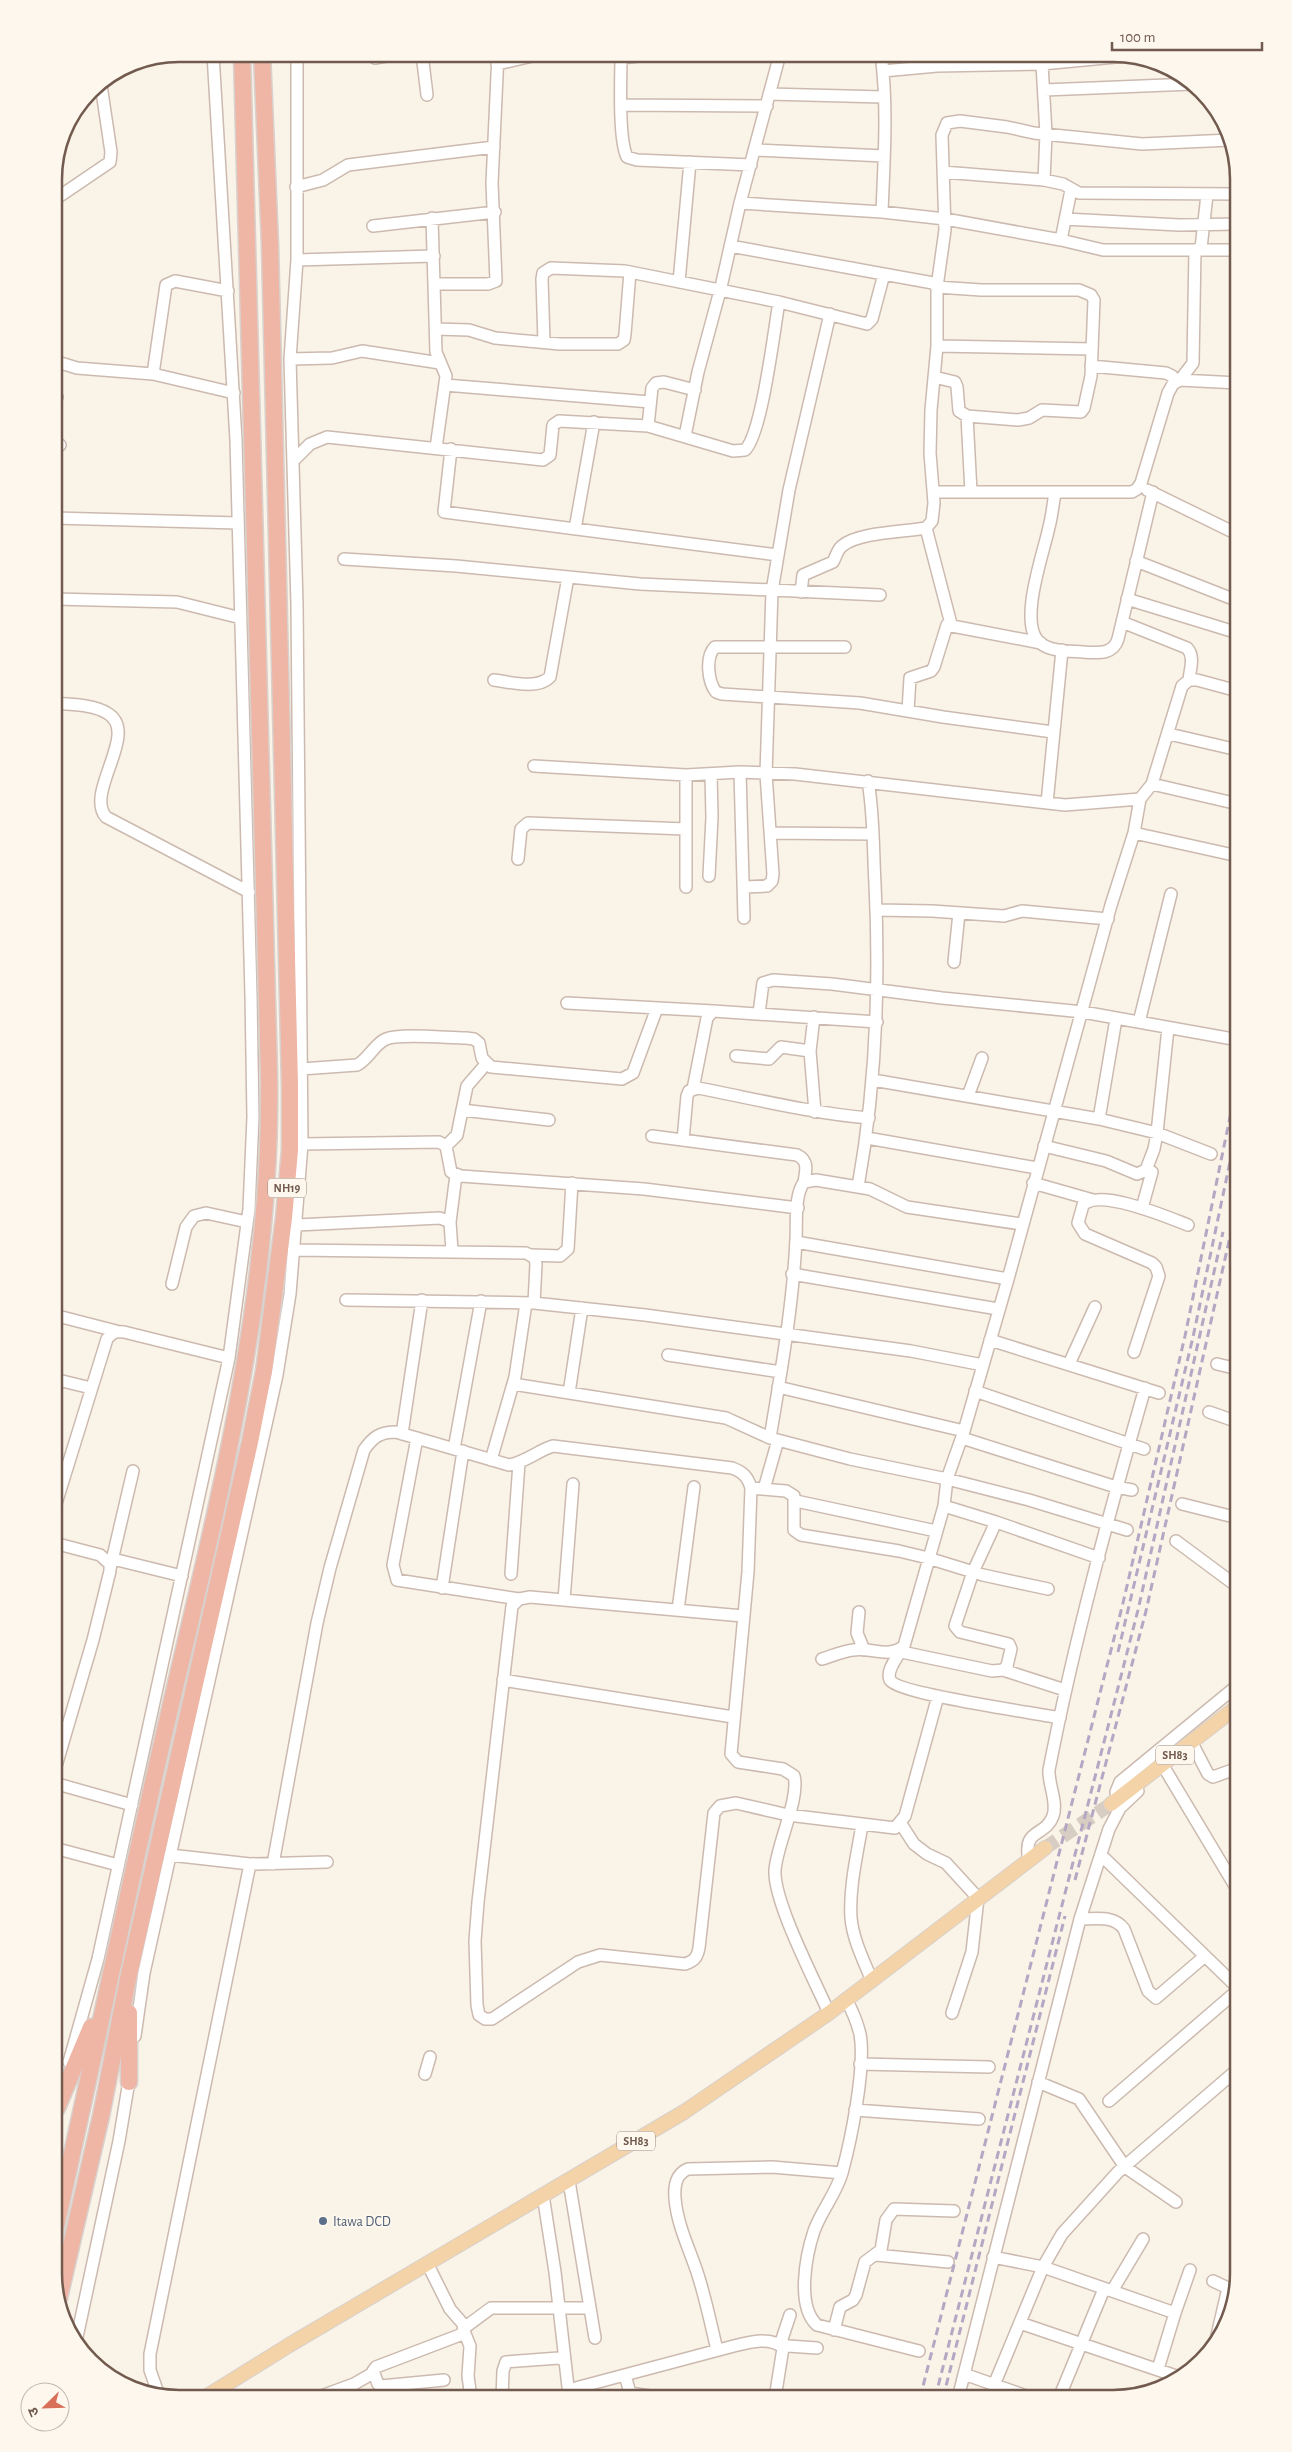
<svg xmlns="http://www.w3.org/2000/svg" width="1292" height="2452" viewBox="0 0 1292 2452" font-family="'Alegreya Sans','Noto Sans Devanagari',sans-serif">
<style>
.lines{fill:none;stroke-linecap:round;stroke-linejoin:round}
.major-tunnel{stroke:#d8cdc2;stroke-width:14;stroke-dasharray:14 7;stroke-linecap:butt}
.minor-casing{stroke:#ccbaaf;stroke-width:14}
.major-casing{stroke:#d8d1cd;stroke-width:16}
.highway-casing{stroke:#d8d1cd;stroke-width:19}
.minor{stroke:#fff;stroke-width:11}
.major{stroke:#f3d3a7;stroke-width:14}
.highway{stroke:#efb5a5;stroke-width:16}
.rail{stroke:#b5a7c4;stroke-width:3;stroke-dasharray:8 5;stroke-linecap:butt}
.service-dot{fill:#5c6f8a;stroke:#fdf7ee;stroke-width:2}
.labels{text-anchor:middle;stroke-width:4;stroke-linejoin:round;paint-order:stroke}
.shield{fill:#fdf7ee;stroke:#9c897e;stroke-width:1}
.shield-label{font-size:12px;font-weight:bold;fill:#725a4e}
.service-label{font-size:14px;fill:#4e5e75;stroke:#fdf7ee;text-anchor:start}
.rim{fill:none;stroke:#725a4e;stroke-width:2.5}
</style>
<rect width="100%" height="100%" fill="#faf3e8"/>
<g class="lines">
<path class="major-tunnel" d="M1045 1848 1111 1804"/>
<g class="minor-casing">
<path id="minor" d="M422 54 427 95
M621 54C621 77 618 138 627 157L637 160 751 165
M881 54C888 106 884 160 882 212
M375 58 397 54
M621 58 657 54
M497 64 541 54
M1042 64 1046 134 1044 180
M883 71 937 66 1042 64 1126 56
M1044 90 1192 84
M769 94 883 97
M621 105 767 106
M756 150 884 156
M943 172 1044 180 1063 184 1079 193 1238 194
M296 187 323 180 348 165 494 147
M54 200 110 162 111 152 101 85
M740 203 882 212 945 219 1061 240 1103 250H1238
M432 218 436 352 446 376 436 448
M1065 219 1179 225 1238 224
M373 226 495 212
M1061 240 1071 190
M730 246 933 283 937 287 981 290H1079L1091 295 1094 300 1091 376 1084 408 1081 412 1042 410 1029 418 1018 420 967 416 959 411 957 387 955 382 934 377
M297 260 434 256
M679 282 690 162
M435 284H488L496 281 492 183 498 54
M436 329 469 330 495 338 560 344H618L624 340 625 334 630 272
M544 342 542 279 543 273 551 268 625 271 779 302 867 324 872 319 884 274
M937 346 1092 349
M290 359 332 358 362 351 440 363
M54 361 77 368 153 374 234 393
M1091 366 1166 373 1172 376 1177 381
M153 374 166 285 175 281 228 291
M1180 380 1193 363 1195 250 1201 248 1207 195
M445 385 650 402
M54 403 57 397
M967 416 971 492
M648 426 652 388 656 383 664 382 695 390
M685 436 698 372 721 287 740 203 780 54
M54 444 60 445
M451 449 444 512 778 555
M293 461 310 444 327 437 543 460 550 455 553 425 559 421 648 426 733 451 745 450C762 434 774 330 779 302
M1147 490 1233 532
M934 492H1132L1137 489 1141 483 1168 393 1173 384 1180 380 1238 383
M1055 493C1053 504 1052 516 1049 527 1044 552 1018 622 1039 642 1050 652 1069 651 1083 652 1098 653 1113 655 1118 639L1153 492
M54 518 238 523
M926 528 951 624
M575 529 594 422
M344 559 456 566 640 584 880 595
M1136 561 1238 601
M801 592 803 575 833 562C836 557 837 550 842 546 859 532 905 532 926 528L932 521 934 503 930 453 931 410 937 346V287L945 230 942 135 947 123 960 121 1007 127 1034 133 1142 144 1230 140
M54 599 177 602 241 618
M1127 599 1238 633
M1122 622 1187 648C1195 656 1190 669 1189 680
M845 647H715C705 657 708 682 716 692L722 694 860 703 943 717 1053 732
M494 680C510 682 537 690 550 677L568 577
M54 703C71 705 92 704 107 713 141 732 84 792 106 817L249 892
M908 711 910 678 931 671 934 667 947 625 1041 643
M1169 734 1238 750
M534 766 686 775 740 772 795 774 1065 805 1140 799
M740 772 744 918
M1152 784 1238 804
M1047 803 1062 650
M770 833 873 834
M1134 833 1238 856
M518 859 521 829 528 823 686 829
M709 876 712 817 711 774
M686 887V775
M744 887 767 886 772 881 773 874 766 774 772 591 789 490 830 314
M876 910 932 911 1004 916 1022 911 1108 919
M954 962 959 913
M567 1003 713 1011
M759 1013 763 983 773 980 832 984 942 998 1083 1012 1233 1039
M814 1017 810 1051 815 1112
M1139 1022 1171 894
M736 1056 769 1059 781 1047 810 1051
M301 1069 357 1065C369 1059 374 1044 386 1039 400 1033 448 1038 466 1038L474 1039 479 1043 482 1058 491 1067 622 1079 633 1073 657 1008
M873 1080 1099 1119 1157 1133 1211 1154
M693 1089 707 1018 713 1011 877 1022
M968 1096 982 1058
M462 1110 549 1120
M1099 1119 1116 1019
M652 1136 797 1155C809 1161 806 1170 804 1182
M867 1138 1037 1168
M683 1140 687 1096 689 1091 698 1088C755 1099 811 1113 869 1118
M302 1144 439 1142 446 1146 451 1172 461 1176 644 1189 798 1208
M446 1146 457 1135 467 1086 486 1064
M1044 1146 1106 1161 1137 1174 1146 1170 1154 1149 1157 1133 1168 1028
M1033 1183 1093 1200
M858 1187C876 1086 880 986 875 884 873 849 874 816 868 781
M1142 1208 1152 1172
M450 1222 456 1175
M297 1225 440 1218 450 1222 452 1251
M796 1242 1008 1279
M295 1250 526 1253 535 1258 536 1264 534 1303
M531 1255 560 1256 568 1249 572 1183
M792 1274 998 1309
M172 1284 186 1227 194 1216 206 1213 247 1222
M346 1300 534 1303 645 1315 911 1351 983 1365
M54 1315 116 1331
M990 1340 1159 1393
M1134 1352 1159 1276 1156 1267 1152 1263 1085 1234 1078 1223 1083 1205C1100 1188 1167 1217 1188 1225
M668 1355 781 1372
M1069 1364 1095 1307
M1217 1364 1238 1369
M54 1379 91 1388
M513 1384 726 1418 770 1438 850 1459 947 1479 1029 1500 1127 1530
M778 1387 964 1431
M975 1391 1144 1449
M569 1393 582 1308
M1209 1412 1238 1422
M402 1434 422 1300
M417 1438 393 1565 397 1580 519 1599
M770 1438C781 1372 793 1305 796 1239 797 1222 794 1196 804 1182L816 1180 870 1189 907 1207 1021 1224
M962 1438 1116 1487 1132 1490
M454 1449 481 1301
M491 1460 515 1377 526 1303
M751 1488 786 1491 794 1496V1530L801 1535 899 1551 928 1558 983 1575 1048 1589
M764 1489 778 1440
M796 1501 936 1531
M1182 1504 1238 1518
M944 1506 996 1522 1099 1558
M54 1510 107 1339C113 1332 116 1331 124 1332L229 1358
M1176 1541 1238 1587
M113 1559 182 1576
M110 1569 133 1471
M511 1574 519 1463
M442 1588 463 1451
M564 1600 573 1484
M678 1610 694 1487
M859 1612 857 1633 864 1650
M743 1616 530 1597 519 1599 512 1606 478 1902 475 1941 477 2005 479 2015 485 2019H492L578 1962 600 1955 685 1964C694 1961 697 1958 699 1948L714 1813 720 1806 736 1803 788 1815 895 1828 905 1816 938 1696
M897 1651 992 1671 1003 1670 1007 1666 1011 1649 1009 1644 960 1632 955 1626 973 1572 996 1522
M900 1652C896 1659 886 1671 890 1680 898 1694 1036 1713 1060 1718
M822 1659C832 1656 843 1651 853 1650 872 1647 888 1659 904 1646L944 1506 947 1479 964 1431 1008 1279 1111 905 1134 833 1140 799 1152 784 1182 686 1189 680H1197L1238 691
M1003 1670 1065 1690
M503 1680 733 1717
M1194 1747 1208 1774 1213 1777 1238 1768
M1165 1769 1238 1891
M54 1773 93 1640 110 1571V1564L100 1555 54 1543
M54 1783 132 1805
M1117 1799 1116 1792 1120 1782 1238 1685
M901 1824 914 1844 927 1854 946 1863 978 1898 972 1952 952 2013
M862 1825C857 1855 849 1888 851 1918 853 1940 864 1961 872 1981
M54 1848 118 1865
M170 1855 250 1864 327 1862
M1101 1855 1238 1988
M1029 1861C1022 1827 1045 1838 1053 1816 1058 1802 1048 1784 1049 1770 1074 1641 1109 1514 1145 1388
M273 1864 317 1623 330 1568 364 1450C373 1437 380 1432 396 1432L509 1465C526 1462 537 1451 553 1446L732 1468C743 1472 748 1477 751 1488L748 1572 731 1754 738 1762 783 1769 794 1776C800 1798 777 1844 775 1870 773 1901 815 1981 829 2013
M1080 1919C1096 1919 1114 1915 1124 1929L1148 1991 1156 1998 1205 1956
M846 1999C852 2010 857 2022 860 2034 866 2067 851 2140 842 2173 836 2194 821 2211 814 2231 806 2255 796 2306 817 2325L919 2351
M135 2036 144 1973 277 1375 290 1294 302 1144 297 604 290 359 297 260V54
M69 2062 98 1959 229 1358 249 1209 253 1117 251 995 236 440 213 54
M860 2064 989 2067
M425 2074 430 2057
M1038 2082 1079 2099 1125 2167 1176 2202
M1109 2101 1238 1990
M855 2110 979 2119
M54 2122 58 2102
M569 2181 595 2338
M543 2195 555 2272 569 2396
M876 2255 948 2262
M993 2257 1043 2267 1175 2313
M427 2263 450 2309 463 2324 464 2331 460 2335 376 2367 373 2371 378 2384 381 2386 444 2380
M1213 2281 1228 2288 1215 2344
M1112 2291 1143 2239
M1020 2323 1176 2376
M464 2328 491 2308H590
M834 2330 840 2307 853 2300 856 2295 865 2262 881 2250 886 2220 894 2209 954 2211
M464 2331 470 2346 468 2376 471 2398
M77 2337 119 2141 130 2075
M783 2348 782 2339 790 2315
M717 2350C711 2325 706 2300 698 2275 690 2250 677 2225 675 2198 674 2185 676 2174 688 2169L772 2167 842 2173
M1158 2369 1175 2313 1190 2270
M964 2374 1032 2398
M625 2375 630 2393 663 2398
M994 2385 1043 2267 1062 2234 1118 2172 1238 2069
M568 2390 730 2347C746 2343 770 2335 783 2348
M158 2393 150 2370V2354L250 1864
M316 2398 354 2384 373 2373
M502 2398 503 2371 506 2362 559 2358 565 2361
M775 2398 783 2348 788 2346 817 2348
M958 2398 1080 1919 1109 1829 1120 1808 1138 1791
M1059 2398 1104 2289"/>
</g>
<g class="major-casing">
<path id="major" d="M1111 1804 1238 1706
M204 2398 291 2344 684 2112 829 2013 1045 1848"/>
</g>
<g class="highway-casing">
<path id="highway" d="M129 2013V2082
M57 2108 91 2027
M54 2235C92 2067 126 1898 165 1730 215 1515 273 1298 269 1075L242 54
M59 2298 101 2116 128 1979 250 1442 264 1371 284 1218 290 1150V1085L270 245 262 54"/>
</g>
<use href="#minor" class="minor"/>
<use href="#major" class="major"/>
<use href="#highway" class="highway"/>
<path class="rail" d="M1118 1652 1193 1337 1238 1124
M1075 1880 1146 1611 1238 1201
M920 2398 1123 1603 1185 1336 1238 1078
M935 2398 1138 1610 1223 1232
M943 2398 1065 1916"/>
</g>
<circle class="service-dot" cx="323" cy="2221" r="5"/>
<g class="labels">
<g class="shield">
<rect x="268" y="1178.5" width="38" height="19" rx="4"/>
<rect x="1156" y="1745.5" width="38" height="19" rx="4"/>
<rect x="617" y="2131.5" width="38" height="19" rx="4"/>
</g>
<g class="shield-label">
<text x="287" y="1192">NH19</text>
<text x="1175" y="1759">SH83</text>
<text x="636" y="2145">SH83</text>
</g>
<g class="service-label">
<text x="333" y="2226">Itawa DCD</text>
</g>
</g>
<path d="M0 0H1292V2452H0ZM179 62H1113A117 117 0 0 1 1230 179V2273A117 117 0 0 1 1113 2390H179A117 117 0 0 1 62 2273V179A117 117 0 0 1 179 62Z" fill="#fdf7ee" fill-rule="evenodd"/>
<path class="rim" d="M179 62H1113A117 117 0 0 1 1230 179V2273A117 117 0 0 1 1113 2390H179A117 117 0 0 1 62 2273V179A117 117 0 0 1 179 62Z"/>
<g transform="translate(45 2407) rotate(247)"><circle r="24" fill="#fdf7ee" stroke="#c5b8ae"/>
<path d="M0-4L9 19L0 12L-9 19Z" fill="#d87059"/>
<text y="-8" font-size="14" font-weight="bold" text-anchor="middle" fill="#725a4e">उ</text>
</g>
<path d="M1112 42v8h150v-8" fill="none" stroke="#725a4e" stroke-width="2.5"/>
<text x="1120" y="42" font-size="15" fill="#725a4e" stroke="#fdf7ee" stroke-width="4" paint-order="stroke">100 m</text>
</svg>
